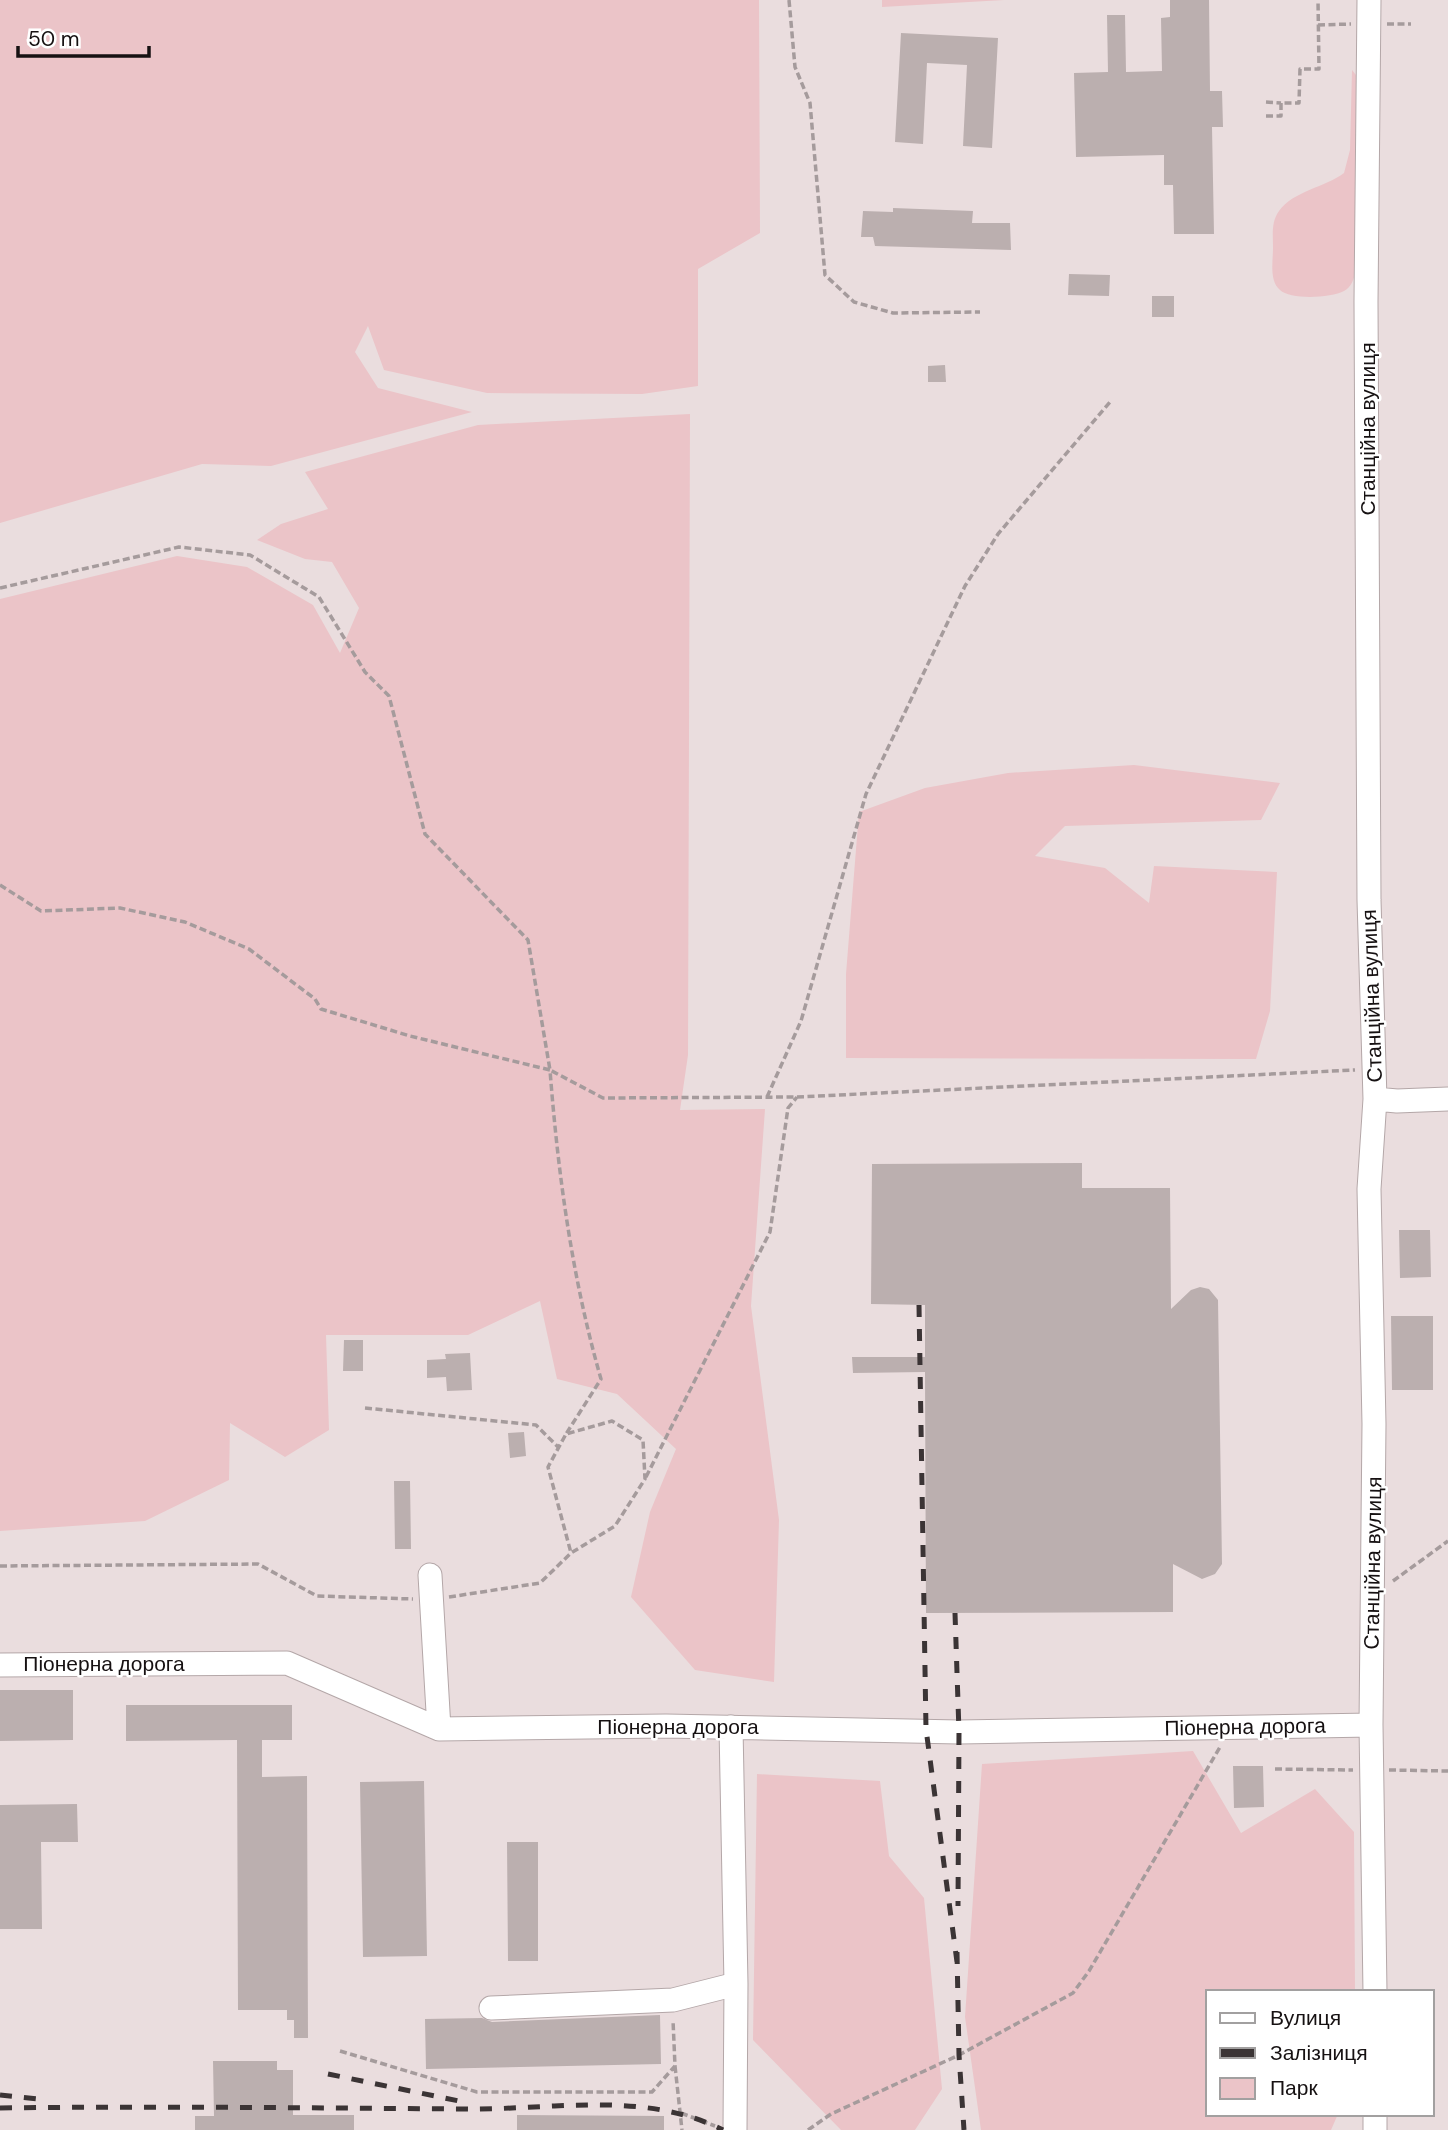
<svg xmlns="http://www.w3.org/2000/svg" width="1448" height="2130" viewBox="0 0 1448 2130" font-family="'DM Sans',sans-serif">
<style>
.green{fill:#ebc4c8}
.building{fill:#bbafaf}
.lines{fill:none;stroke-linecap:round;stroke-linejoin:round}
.minor-casing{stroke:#b4a7a8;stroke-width:25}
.path{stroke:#a59b9c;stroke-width:3.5;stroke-dasharray:7 3.5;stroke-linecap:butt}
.minor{stroke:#fff;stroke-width:23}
.rail{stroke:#3b3435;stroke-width:5;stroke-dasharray:12 12;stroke-linecap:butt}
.labels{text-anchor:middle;stroke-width:5;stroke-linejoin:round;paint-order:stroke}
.street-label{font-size:21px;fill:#161112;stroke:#fff}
</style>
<rect width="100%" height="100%" fill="#eaddde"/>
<path class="green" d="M0 0H759L760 233 698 269V386L642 394 487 393 384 370 368 326 355 352 378 388 472 412 271 466 202 464 0 523Z
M882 0H1004L882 7Z
M1352 70 1356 75 1355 274C1353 281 1351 287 1344 291 1331 298 1290 300 1280 290 1269 281 1273 261 1273 248 1273 235 1271 222 1279 211 1293 191 1326 187 1344 173L1350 150Z
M690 414 688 1055 680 1110 765 1109 751 1306 779 1520 774 1682 695 1670 631 1597 650 1512 676 1449 617 1394 557 1379 540 1301 468 1335H326L329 1430 285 1457 230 1423 229 1480 145 1521 0 1531V599L177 556 247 567 313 605 340 653 359 608 332 562 305 559 257 540 281 524 328 509 305 472 478 425Z
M1134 765 1280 783 1261 820 1065 826 1035 856 1105 868 1149 903 1154 866 1277 872 1270 1011 1256 1059 846 1058V974L859 812 925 788 1008 773Z
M1193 1751 1241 1833 1315 1789 1354 1832 1355 1992H1208V2114H1338L1331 2130H981L965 2017 982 1764Z
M757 1774 880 1781 889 1856 924 1898 942 2089 915 2130H841L753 2040Z"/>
<path class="building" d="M1170 0H1209L1210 91H1222L1223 127H1212L1214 234H1174L1173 185H1164V155L1076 157 1074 73 1108 72 1107 15H1125L1126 72 1162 71 1161 18 1170 17Z
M901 33 998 38 992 148 963 146 967 65 927 63 923 144 895 142Z
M893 208 973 211 972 223H1010L1011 250 875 246 873 237H861L863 211 893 212Z
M1069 274 1110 275 1109 296 1068 295Z
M1152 296H1174V317H1152Z
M945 365 946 382H928V366Z
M1082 1163V1188H1170L1171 1309 1191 1290 1200 1287 1209 1289 1218 1300 1222 1564 1215 1574 1202 1579 1173 1564V1612L926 1613 925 1372 853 1373 852 1357H925V1305L871 1304 872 1164Z
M1399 1230H1430L1431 1277 1400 1278Z
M1391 1316H1433V1390H1392Z
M344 1340H363V1371H343Z
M470 1353 472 1390 447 1391 446 1377 427 1378V1360L446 1359 445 1354Z
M524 1432 526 1456 510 1458 508 1433Z
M394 1481H410L411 1549H395Z
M0 1690H73V1740L0 1741Z
M126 1705H292V1740H262V1777L307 1776 308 2038H294V2020H287V2010H238L237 1740 126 1741Z
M1233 1766H1263L1264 1807 1234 1808Z
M424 1781 427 1956 363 1957 360 1782Z
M77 1804 78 1842H41L42 1929H0V1805Z
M507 1842H538V1961H508Z
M660 2015 661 2064 426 2069 425 2019 482 2018 492 2022Z
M213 2061H277V2070H293V2115H354V2130H195V2116H214Z
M517 2115 664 2116V2130H517Z"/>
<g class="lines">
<g class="minor-casing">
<path id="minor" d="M1369 0 1366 302 1369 900 1375 1099 1369 1189 1374 1424 1371 1725 1375 1992
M1375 1099 1397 1101 1448 1099
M430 1575 439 1729
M0 1665 287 1663 439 1729 666 1726 959 1732 1371 1725
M731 1727 736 1984 735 2130
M491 2008 673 2000 736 1984
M1375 2130V2114"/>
</g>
<path class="path" d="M789 0 795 67 810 103 825 275 854 302 893 313 980 312
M1387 24H1411
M1318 25 1351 24
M1266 102 1281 103
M1266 116H1281V103H1299L1300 69H1319L1318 0
M0 588 179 547 250 555 319 597 365 672 389 696 425 834 528 940 550 1070 603 1098 797 1097 1355 1070
M0 885 41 911 120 908 185 922 249 949 315 999 321 1009 410 1036 550 1070C558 1174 572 1278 601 1379L566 1434
M767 1097 801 1021 866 794 965 586 998 534 1110 402
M365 1408 536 1425 559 1448
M646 1477 770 1232 788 1108 797 1097
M0 1566 258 1564 317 1596 413 1599
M1393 1581 1448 1541
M449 1597 540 1583 571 1553 615 1526 645 1479 643 1440 612 1421 566 1434 548 1467 571 1553
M1275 1769 1353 1770
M1389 1770 1448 1771
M340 2051 477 2092H652L675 2066 673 2020
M675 2066 682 2130
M681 2113 715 2126
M808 2130 831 2114 959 2055 1073 1993 1089 1971 1220 1747"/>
<use href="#minor" class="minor"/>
<path class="rail" d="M919 1305 926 1729 957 1962
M955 1613 959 1732 958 1906
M957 1952 959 2055 964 2130
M328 2074 464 2102
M0 2095 38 2099
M0 2108C156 2106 311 2108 467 2109 552 2110 644 2090 723 2130"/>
</g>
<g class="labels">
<g class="street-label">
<text transform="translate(1368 429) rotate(-90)" y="7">Станційна вулиця</text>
<text transform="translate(1372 996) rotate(-92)" y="7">Станційна вулиця</text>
<text transform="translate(1373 1563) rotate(-89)" y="7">Станційна вулиця</text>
<text x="104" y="1671">Піонерна дорога</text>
<text x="678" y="1734">Піонерна дорога</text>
<text transform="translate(1245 1727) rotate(-1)" y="7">Піонерна дорога</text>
</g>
</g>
<rect x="1206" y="1990" width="228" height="126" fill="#ffffff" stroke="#a2a0a0" stroke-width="2"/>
<rect x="1220" y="2013" width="35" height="10" fill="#ffffff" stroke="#a2a0a0" stroke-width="2"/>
<text x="1270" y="2025" font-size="21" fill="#161112">Вулиця</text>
<rect x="1220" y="2048" width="35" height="10" fill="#3b3435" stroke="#a2a0a0" stroke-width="2"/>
<text x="1270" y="2060" font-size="21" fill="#161112">Залізниця</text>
<rect x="1220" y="2078" width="35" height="21" fill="#ebc4c8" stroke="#a2a0a0" stroke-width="2"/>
<text x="1270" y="2095" font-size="21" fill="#161112">Парк</text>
<path d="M18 46v10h131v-10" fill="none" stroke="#161112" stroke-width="3.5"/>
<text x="28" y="46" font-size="21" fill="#161112" stroke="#ffffff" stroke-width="5" paint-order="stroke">50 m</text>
</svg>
